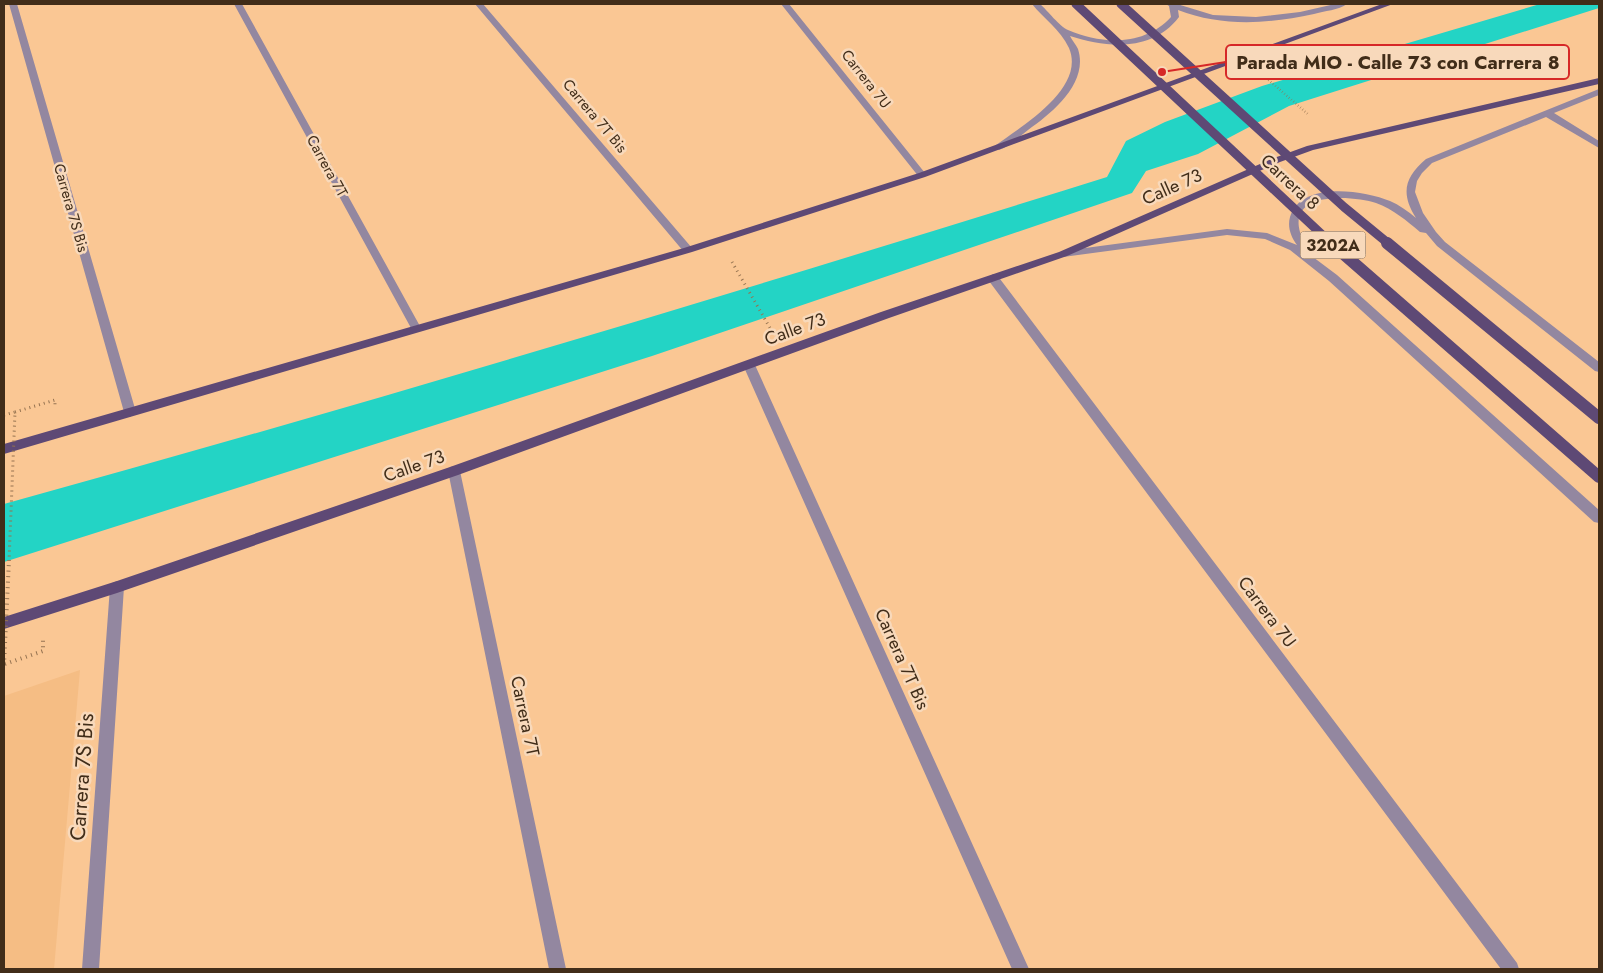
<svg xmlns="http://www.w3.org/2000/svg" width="1603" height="973" viewBox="0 0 1603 973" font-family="Jost,sans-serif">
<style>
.built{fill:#f5bd84}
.water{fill:#23d4c5}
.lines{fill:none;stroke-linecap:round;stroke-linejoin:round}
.path-far2{stroke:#957351;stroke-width:2.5;stroke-dasharray:0.5 2.5;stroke-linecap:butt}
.path-far1{stroke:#957351;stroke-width:3;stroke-dasharray:1 4;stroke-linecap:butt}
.path{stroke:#957351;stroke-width:4;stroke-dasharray:1 4.5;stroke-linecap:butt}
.minor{fill:#9387a0;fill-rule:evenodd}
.major{fill:#5e4975;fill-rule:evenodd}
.path-bridge-far1{stroke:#957351;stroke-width:3;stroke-dasharray:1 4;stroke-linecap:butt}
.path-bridge{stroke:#957351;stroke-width:4;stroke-dasharray:1 4.5;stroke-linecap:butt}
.major-bridge-far1{stroke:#5e4975;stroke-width:9}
.major-bridge{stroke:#5e4975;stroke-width:12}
.labels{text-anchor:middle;stroke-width:5;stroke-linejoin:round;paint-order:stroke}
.far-street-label{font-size:15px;fill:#412d19;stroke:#f8d9bb}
.shield{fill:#f8d9bb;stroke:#78614a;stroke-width:1}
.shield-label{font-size:16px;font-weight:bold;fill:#412d19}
.street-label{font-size:18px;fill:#412d19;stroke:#f8d9bb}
.near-street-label{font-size:21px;fill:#412d19;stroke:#f8d9bb}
.leader{fill:none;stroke:#d62828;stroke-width:2}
.callout-dot{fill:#d62828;stroke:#f8d9bb;stroke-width:2}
.callout{fill:#f8d9bb;stroke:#d62828;stroke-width:2}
.callout-label{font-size:19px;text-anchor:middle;font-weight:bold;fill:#412d19}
</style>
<rect width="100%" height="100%" fill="#fac794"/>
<path class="built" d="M80 670 54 969H4V696Z"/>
<path class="water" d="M1540 4H1599V8L1289 106 1198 154 1146 171 1132 193 652 356 4 562V504C374 402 741 291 1107 177L1126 141 1165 122 1262 86Z"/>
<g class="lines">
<path class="path-far2" d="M1264 76 1309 115"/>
<path class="path-far1" d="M732 262 770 328
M15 412 55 400V406"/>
<path class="path" d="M5 664 43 651V639"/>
<path class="minor" d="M9 4H17L136 412 130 417 124 412Z
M234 4H242L421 328 420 331H412L411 328Z
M475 4H483L692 248V252H684Z
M781 4H789L925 173V177H919Z
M1032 4H1040C1047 10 1060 27 1068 30 1102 45 1145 46 1171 17L1169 6 1166 4H1177L1213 15 1256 17 1300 12 1335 4H1347C1339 10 1324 11 1314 14 1268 24 1222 27 1178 10L1179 17C1152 52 1108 48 1070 36 1072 40 1076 45 1078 49 1089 83 1052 113 1028 130 1019 137 1009 147 999 150L994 147 996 145C1022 126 1086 88 1069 48 1060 29 1044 19 1032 4Z
M1599 89V95L1554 113 1599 141V148L1546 117 1432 163 1422 173 1417 181 1415 192 1423 213 1436 232 1445 242 1599 362V372L1595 371 1437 246 1426 233 1420 232C1407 221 1393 209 1376 203 1354 196 1288 190 1300 232 1302 239 1308 245 1312 251L1309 254 1337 275 1599 510V523L1594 522 1329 281 1290 250 1265 239 1227 235 1063 257 1058 254 1063 251 1227 229 1267 233 1297 245C1289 234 1286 222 1293 210 1310 182 1365 191 1390 201 1399 205 1408 211 1416 218 1400 193 1405 177 1426 159Z
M993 274 997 275 1517 963 1519 969H1501L989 281 988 278Z
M749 361 755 365 1029 969H1012L743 365Z
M454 466 458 467 460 471 566 969H549L448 471 450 467Z
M117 581 122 583 124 587 99 969H82L110 587 112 583Z"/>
<path class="major" d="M1382 4H1393L925 177 692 252 4 454V444L684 248 919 173Z
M1599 78V84L1313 150 1280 162 1067 256 889 318 458 475 117 593 4 629V617L117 581 450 467 881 312 1059 252 1274 158 1307 146Z"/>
<path class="path-bridge-far1" d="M4 415 15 412 9 561"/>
<path class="path-bridge" d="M4 665 9 560"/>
<path class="major-bridge-far1" d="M1076 4 1332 244
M1121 4 1344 207 1389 244"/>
<path class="major-bridge" d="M1331 243 1599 477
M1387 243 1599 418"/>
</g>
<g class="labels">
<g class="far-street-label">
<text transform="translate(866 79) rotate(52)" y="5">Carrera 7U</text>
<text transform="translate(595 116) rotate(50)" y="5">Carrera 7T Bis</text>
<text transform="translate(327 166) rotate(61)" y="5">Carrera 7T</text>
<text transform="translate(71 208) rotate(74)" y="5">Carrera 7S Bis</text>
</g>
<rect class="shield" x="1300.5" y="231.5" width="65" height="27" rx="4"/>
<g class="shield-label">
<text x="1333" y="251">3202A</text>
</g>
<g class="street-label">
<text transform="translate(1290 182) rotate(43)" y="6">Carrera 8</text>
<text transform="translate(1172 187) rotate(-24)" y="6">Calle 73</text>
<text transform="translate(795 329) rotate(-20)" y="6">Calle 73</text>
<text transform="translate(414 466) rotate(-19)" y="6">Calle 73</text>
<text transform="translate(1267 612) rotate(53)" y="6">Carrera 7U</text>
<text transform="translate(902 659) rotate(66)" y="6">Carrera 7T Bis</text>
<text transform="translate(525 716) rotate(78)" y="6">Carrera 7T</text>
</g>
<g class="near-street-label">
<text transform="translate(82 777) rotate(-86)" y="7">Carrera 7S Bis</text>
</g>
</g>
<path class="leader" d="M1162 72L1226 62"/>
<circle class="callout-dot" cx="1162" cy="72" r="5"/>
<rect class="callout" x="1226" y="45" width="343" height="34" rx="5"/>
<g class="callout-label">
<text x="1398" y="69">Parada MIO - Calle 73 con Carrera 8</text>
</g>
<rect width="1603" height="973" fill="none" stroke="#412d19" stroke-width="10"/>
</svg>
